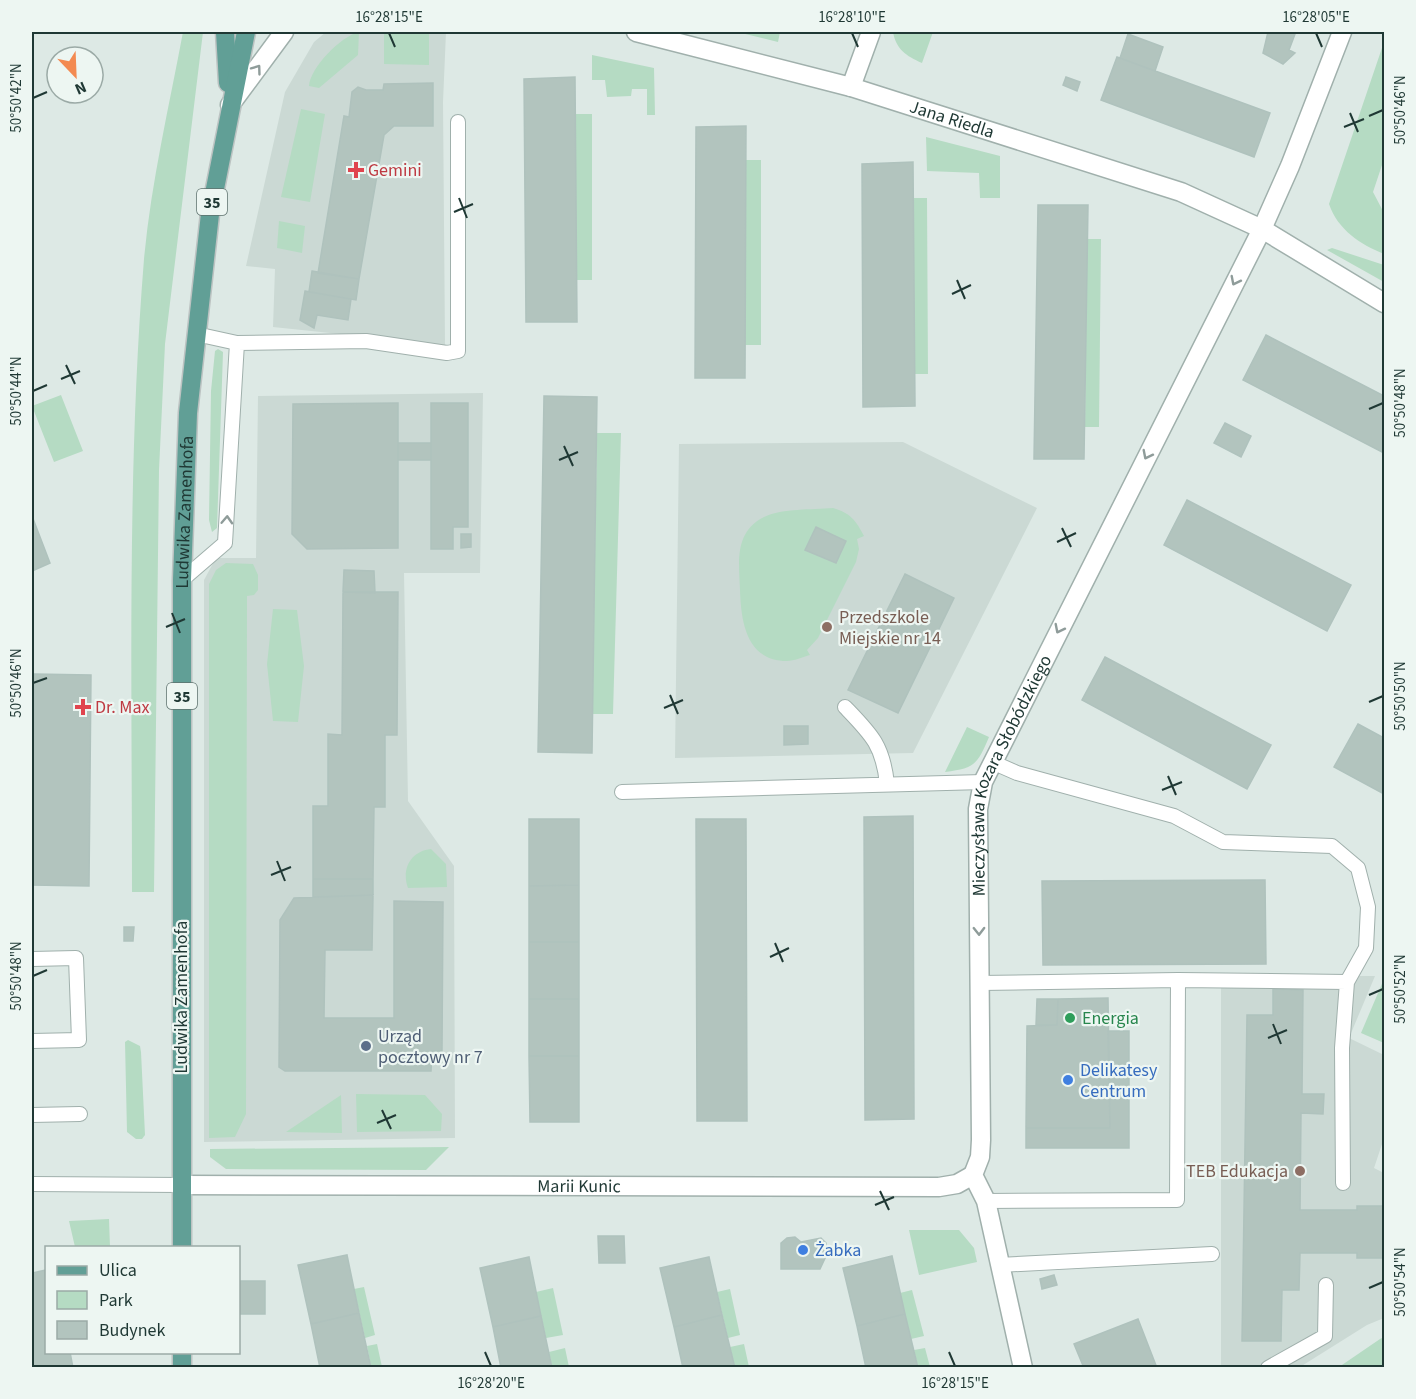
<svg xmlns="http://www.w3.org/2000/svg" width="1416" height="1399" viewBox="0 0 1416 1399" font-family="'Source Sans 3',sans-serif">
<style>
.built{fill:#cbd9d4}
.green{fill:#b5dbc3}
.building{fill:#b2c4be;stroke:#afc2bd;stroke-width:1.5}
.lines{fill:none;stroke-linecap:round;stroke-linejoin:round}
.service-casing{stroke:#a0b0ac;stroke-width:16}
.minor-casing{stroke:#a0b0ac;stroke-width:21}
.primary-casing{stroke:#bcc3c2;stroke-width:21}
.service{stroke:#fff;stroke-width:14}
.minor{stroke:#fff;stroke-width:18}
.primary{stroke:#619f96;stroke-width:18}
.oneway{stroke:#8f9c9a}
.ticks{fill:none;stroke:#1f3834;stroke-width:2}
.health-dot{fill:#e0444e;stroke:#edf6f2;stroke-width:2}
.education-dot{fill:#8d6e63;stroke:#edf6f2;stroke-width:2}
.leisure-dot{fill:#2e9e5b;stroke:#edf6f2;stroke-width:2}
.service-dot{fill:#5c6f8a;stroke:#edf6f2;stroke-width:2}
.shop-dot{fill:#3f7fe0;stroke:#edf6f2;stroke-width:2}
.labels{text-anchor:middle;stroke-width:4.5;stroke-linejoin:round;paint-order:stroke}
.shield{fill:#edf6f2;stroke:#5d716d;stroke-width:1.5}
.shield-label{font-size:16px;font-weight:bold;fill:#1f3834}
.street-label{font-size:18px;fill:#1f3834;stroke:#edf6f2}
.health-label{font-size:18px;fill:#be3a42;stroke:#edf6f2;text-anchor:start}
.education-label{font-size:18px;fill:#785e54;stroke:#edf6f2;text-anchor:start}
.leisure-label{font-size:18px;fill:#27864d;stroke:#edf6f2;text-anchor:start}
.service-label{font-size:18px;fill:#4e5e75;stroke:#edf6f2;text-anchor:start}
.shop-label{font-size:18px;fill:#366cbe;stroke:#edf6f2;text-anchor:start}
.neatline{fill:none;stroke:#1f3834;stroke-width:2}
.ticks-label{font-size:15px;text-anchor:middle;fill:#1f3834}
</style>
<rect width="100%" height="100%" fill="#dde9e5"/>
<path class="built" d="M326 32H446L443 102 445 345 273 327 275 269 246 266 285 92 314 42Z
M483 393 480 573H404L408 801 454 866 455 1138 204 1142V580L216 558H256L258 396Z
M903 442 1037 508 913 753 675 758 679 444Z
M1221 976H1375L1349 1038 1384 1055V1138L1374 1168 1384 1173V1318L1367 1325 1300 1367H1221Z"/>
<path class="green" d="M183 32H203L165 344 159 470 154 892H132C132 682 127 469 144 259 151 183 169 107 183 32Z
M359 32 358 55 319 88 309 86C310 68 341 36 359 32Z
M384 32 429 34V65L384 64Z
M737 32H780L778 42Z
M893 32H933L922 63C906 56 896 49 893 32Z
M1384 42V159L1373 192 1384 213V254C1360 244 1338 230 1329 204Z
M592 55 654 68 655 115H647V89H632L631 96 607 97 605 80H592Z
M301 109 325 114 310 202 281 197Z
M575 114H592V280H576Z
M926 137 1000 156V198H980L979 173 927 171Z
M745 160H761V345H745Z
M914 198H927L928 374H914Z
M279 221 305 226 302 253 277 248Z
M1087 239H1101L1099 427H1085Z
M1332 248 1384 265V282L1327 250Z
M218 349 223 352 217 528 212 532 209 520 211 391 215 351Z
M61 395 83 451 54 462 32 406Z
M597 433H621L613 714H592Z
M833 508C850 513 856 520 864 536L857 539 859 549 856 562 818 638 807 650 810 655C803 657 794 661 787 661 746 661 741 621 740 590 739 562 734 532 764 517 783 508 812 510 833 508Z
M226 563 253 564 258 575V590L254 595 247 596 246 1114 235 1137 209 1138V584L216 570Z
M273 609 297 610 304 666 298 722 273 721 267 664Z
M967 727 989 737C977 765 975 768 945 772Z
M431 849 446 864 447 887 408 888C401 869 411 851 431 849Z
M1384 979V1043L1361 1033Z
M128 1040 140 1046 141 1052 145 1135 142 1139H136L127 1132 125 1042Z
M356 1094 425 1095 442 1114 441 1131 357 1132Z
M341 1095 342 1133 286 1132Z
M449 1147 426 1170 226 1169 210 1157V1149Z
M109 1219 110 1247H75L69 1221Z
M909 1230H959L974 1248 977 1262 919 1275Z
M364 1287 375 1335 365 1338 354 1289Z
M553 1288 563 1335 546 1338 536 1292Z
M730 1289 740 1335 728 1338 717 1292Z
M912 1290 924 1336 911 1339 900 1293Z
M1384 1337V1367H1339L1380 1339Z
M377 1344 382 1367H371L367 1346Z
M744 1344 749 1367H735L730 1347Z
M565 1348 569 1367H552L549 1352Z
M925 1348 930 1367H918L914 1350Z"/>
<path class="building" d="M1268 32H1287L1295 34 1289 50 1295 53 1283 64 1263 53Z
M1128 34 1163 47 1155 71 1120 58Z
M1117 57 1270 113 1254 157 1101 100Z
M575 77 577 322H526L524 79Z
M1066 77 1080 82 1077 91 1063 85Z
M433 83V126H394L384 135 359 279 318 273 344 116 349 117 352 92 358 87 366 90H383L384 84Z
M746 126 745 378H695L696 127Z
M913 162 915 406 863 407 862 164Z
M1038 205H1088L1084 459H1034Z
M312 271 359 279 356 300 309 292Z
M305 291 351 299 348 320 317 315 314 328 300 320Z
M1266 335 1384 396V453L1243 380Z
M544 396 597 397 592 753 538 752Z
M398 403V548L307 549 292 534 293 404Z
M431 403H468V527H453V549H431Z
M1225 423 1251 436 1241 457 1214 443Z
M398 443H431V460H398Z
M1187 500 1351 585 1327 631 1164 545Z
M32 516 50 563 32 571Z
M816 527 846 541 836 563 805 550Z
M461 534H471V547L461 548Z
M344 570 374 571 375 593 343 592Z
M905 574 954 598 898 713 848 690Z
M343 592H398L397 735H385V807H374L373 879H313V806H328V734L342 735Z
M1105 657 1271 745 1247 789 1082 700Z
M34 674 91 675 89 886 32 885Z
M1358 724 1384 738V794L1334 767Z
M784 726H808V744L784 745Z
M913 816 914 1119 865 1120 864 817Z
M529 819H579V885L529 886Z
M696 819H746L747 1121H697Z
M313 879H373V895L313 897Z
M1265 880 1266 964 1043 965 1042 881Z
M579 885V942H529V886Z
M373 895 372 950H325L324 1018H394V901L443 902 442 1051H432L431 1071H285L279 1067 280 920 294 898Z
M124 927H134L133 941H124Z
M529 942H579V999H529Z
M1273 989 1303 990 1302 1094H1324L1323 1114 1301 1113 1300 1210H1357V1206H1384V1258H1357V1253H1300L1299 1290H1282L1281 1341H1242L1247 1015H1273Z
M1108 998 1110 1128H1026L1027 1026 1057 1025 1058 999Z
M529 999H579V1056H529Z
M1037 999H1058L1057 1025H1036Z
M1108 1031H1129V1148H1026V1128H1110Z
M529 1056H579V1122H530Z
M598 1236H624L625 1263H599Z
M795 1237 801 1242 821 1238 826 1243V1256L820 1269H781V1243L787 1238Z
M347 1255 359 1313 311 1324 298 1265Z
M892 1256 905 1314 857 1326 843 1268Z
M529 1257 541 1316 493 1327 480 1268Z
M709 1257 722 1315 674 1327 660 1268Z
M46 1270V1352H70L73 1368H32V1273Z
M1054 1275 1057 1285 1042 1289 1040 1279Z
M240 1281H265V1314H240Z
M359 1313 371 1368H320L311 1324Z
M905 1314 918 1368H866L857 1326Z
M722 1315 735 1368H683L674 1327Z
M541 1316 552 1368H501L493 1327Z
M1138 1319 1157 1368H1084L1074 1344Z"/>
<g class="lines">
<g class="service-casing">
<path id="service" d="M237 343 366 341 447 353 458 351V122
M182 580 225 543 237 343 196 334
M845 707C871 734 883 745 887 784
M622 792 983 782
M32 959 76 958 79 1040 32 1041
M980 983 1178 980 1347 982 1366 948 1368 907 1358 868 1332 846 1223 842 1174 816 1017 773 992 762
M32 1115 80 1114
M1343 1183 1342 1048 1347 982
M32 1184 181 1185
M986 1201 1177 1200 1178 980
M999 1265 1212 1254
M1268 1368 1325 1336 1326 1285"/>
</g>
<g class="minor-casing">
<g id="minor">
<path id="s1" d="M636 32 851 87 1181 192 1262 229 1384 303"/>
<path d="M851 87 871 32"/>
<path d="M230 105 284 32"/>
<path id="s2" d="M181 1185 939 1187 957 1184 973 1175"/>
<path id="s3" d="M1023 1368 986 1201 973 1175 980 1157 981 1140 978 809 983 782 1262 229 1290 166 1342 32"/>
</g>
</g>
<g class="primary-casing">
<g id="primary">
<path d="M225 32 228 83"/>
<path id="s4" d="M182 1248V580L188 413 210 214 246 32"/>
<path d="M182 1368V1352"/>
</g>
</g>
<use href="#service" class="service"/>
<use href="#minor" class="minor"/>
<use href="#primary" class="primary"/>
</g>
<defs><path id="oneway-chevron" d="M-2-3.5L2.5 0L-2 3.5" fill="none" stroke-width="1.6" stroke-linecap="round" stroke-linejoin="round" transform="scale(1.5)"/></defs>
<g class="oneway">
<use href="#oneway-chevron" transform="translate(257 69) rotate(-54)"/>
<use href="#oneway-chevron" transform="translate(1235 281) rotate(117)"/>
<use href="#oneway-chevron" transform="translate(1147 455) rotate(117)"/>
<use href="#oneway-chevron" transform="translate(227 520) rotate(-87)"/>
<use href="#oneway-chevron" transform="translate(1059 629) rotate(117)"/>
<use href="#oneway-chevron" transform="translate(979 931) rotate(89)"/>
</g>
<path class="ticks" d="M389 33 395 47M852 33 858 47M1316 33 1322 47M33 98 47 92M1350 113 1358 132M1369 116 1383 110M1344 127 1364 119M459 198 467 218M454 212 473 204M957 280 965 299M952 294 971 285M66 365 75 384M61 379 80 371M33 391 47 385M1369 409 1383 403M564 446 573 466M559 460 578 452M1062 528 1071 547M1057 542 1076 533M172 613 180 633M166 627 185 619M33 683 47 678M670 695 678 714M1369 702 1383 696M664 708 683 700M1168 776 1176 795M1162 790 1182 782M277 861 285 881M271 875 291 867M775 943 783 962M770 957 789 948M33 976 47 970M1369 995 1383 989M1273 1024 1281 1044M1268 1038 1287 1030M382 1110 391 1129M377 1123 396 1115M880 1191 889 1210M875 1205 894 1197M1369 1288 1383 1282M485 1352 491 1366M949 1352 955 1366"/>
<g class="health-dot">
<path d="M353 161h6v6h6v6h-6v6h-6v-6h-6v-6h6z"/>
<path d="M80 698h6v6h6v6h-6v6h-6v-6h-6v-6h6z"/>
</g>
<g class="education-dot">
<circle cx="827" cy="627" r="6"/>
<circle cx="1300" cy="1171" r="6"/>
</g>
<circle class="leisure-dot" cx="1070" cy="1018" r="6"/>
<circle class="service-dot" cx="366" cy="1046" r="6"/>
<g class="shop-dot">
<circle cx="1068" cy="1080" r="6"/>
<circle cx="803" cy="1250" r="6"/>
</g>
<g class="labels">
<g class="shield">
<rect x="197" y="189" width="30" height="26" rx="4.5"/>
<rect x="167" y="683" width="30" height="26" rx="4.5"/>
</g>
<g class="shield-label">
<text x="212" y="208">35</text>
<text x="182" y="702">35</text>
</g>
<g class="street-label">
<text dy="6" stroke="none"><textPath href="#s1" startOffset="328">Jana Riedla</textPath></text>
<text dy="6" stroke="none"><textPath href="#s4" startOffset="736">Ludwika Zamenhofa</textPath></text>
<text dy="6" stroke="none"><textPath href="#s3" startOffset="608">Mieczysława Kozara Słobódzkiego</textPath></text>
<text transform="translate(181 997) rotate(-90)" y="6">Ludwika Zamenhofa</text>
<text dy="6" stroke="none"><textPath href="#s2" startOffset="398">Marii Kunic</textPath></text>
</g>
<g class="health-label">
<text x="368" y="176">Gemini</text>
<text x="95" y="713">Dr. Max</text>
</g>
<g class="education-label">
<text x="839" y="623">Przedszkole<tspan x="839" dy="21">Miejskie nr 14</tspan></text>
<text x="1288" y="1177" text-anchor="end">TEB Edukacja</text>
</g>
<g class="leisure-label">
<text x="1082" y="1024">Energia</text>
</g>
<g class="service-label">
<text x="378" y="1042">Urząd<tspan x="378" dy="21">pocztowy nr 7</tspan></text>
</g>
<g class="shop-label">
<text x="1080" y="1076">Delikatesy<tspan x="1080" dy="21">Centrum</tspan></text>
<text x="815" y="1256">Żabka</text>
</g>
</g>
<rect width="1416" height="1399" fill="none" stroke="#edf6f2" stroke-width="66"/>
<rect x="45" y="1246" width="195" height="108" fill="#edf6f2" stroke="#9baaa6" stroke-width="1.5"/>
<rect x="57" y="1266" width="30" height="9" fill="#619f96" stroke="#9baaa6" stroke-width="1.5"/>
<text x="99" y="1276" font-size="18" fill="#1f3834">Ulica</text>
<rect x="57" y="1291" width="30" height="18" fill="#b5dbc3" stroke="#9baaa6" stroke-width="1.5"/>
<text x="99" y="1306" font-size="18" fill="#1f3834">Park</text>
<rect x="57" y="1321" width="30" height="18" fill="#b2c4be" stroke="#9baaa6" stroke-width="1.5"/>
<text x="99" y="1336" font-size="18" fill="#1f3834">Budynek</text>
<g transform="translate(75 75) rotate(157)"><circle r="28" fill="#edf6f2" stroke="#9baaa6" stroke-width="1.5"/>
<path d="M0-4.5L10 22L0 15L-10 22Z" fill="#f38a51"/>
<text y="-9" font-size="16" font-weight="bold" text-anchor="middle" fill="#1f3834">N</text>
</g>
<rect x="33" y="33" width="1350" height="1333" class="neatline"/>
<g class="ticks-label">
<text x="389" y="22">16°28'15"E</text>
<text x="852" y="22">16°28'10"E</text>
<text x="1316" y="22">16°28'05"E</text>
<text transform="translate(16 98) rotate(-90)" y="5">50°50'42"N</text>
<text transform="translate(1400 110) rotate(-90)" y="5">50°50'46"N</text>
<text transform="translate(16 391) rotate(-90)" y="5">50°50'44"N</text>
<text transform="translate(1400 403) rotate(-90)" y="5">50°50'48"N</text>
<text transform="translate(16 683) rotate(-90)" y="5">50°50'46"N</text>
<text transform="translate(1400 696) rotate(-90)" y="5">50°50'50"N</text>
<text transform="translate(16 976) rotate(-90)" y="5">50°50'48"N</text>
<text transform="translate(1400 989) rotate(-90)" y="5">50°50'52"N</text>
<text transform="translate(1400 1282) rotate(-90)" y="5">50°50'54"N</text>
<text x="491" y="1388">16°28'20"E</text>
<text x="955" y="1388">16°28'15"E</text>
</g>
</svg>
